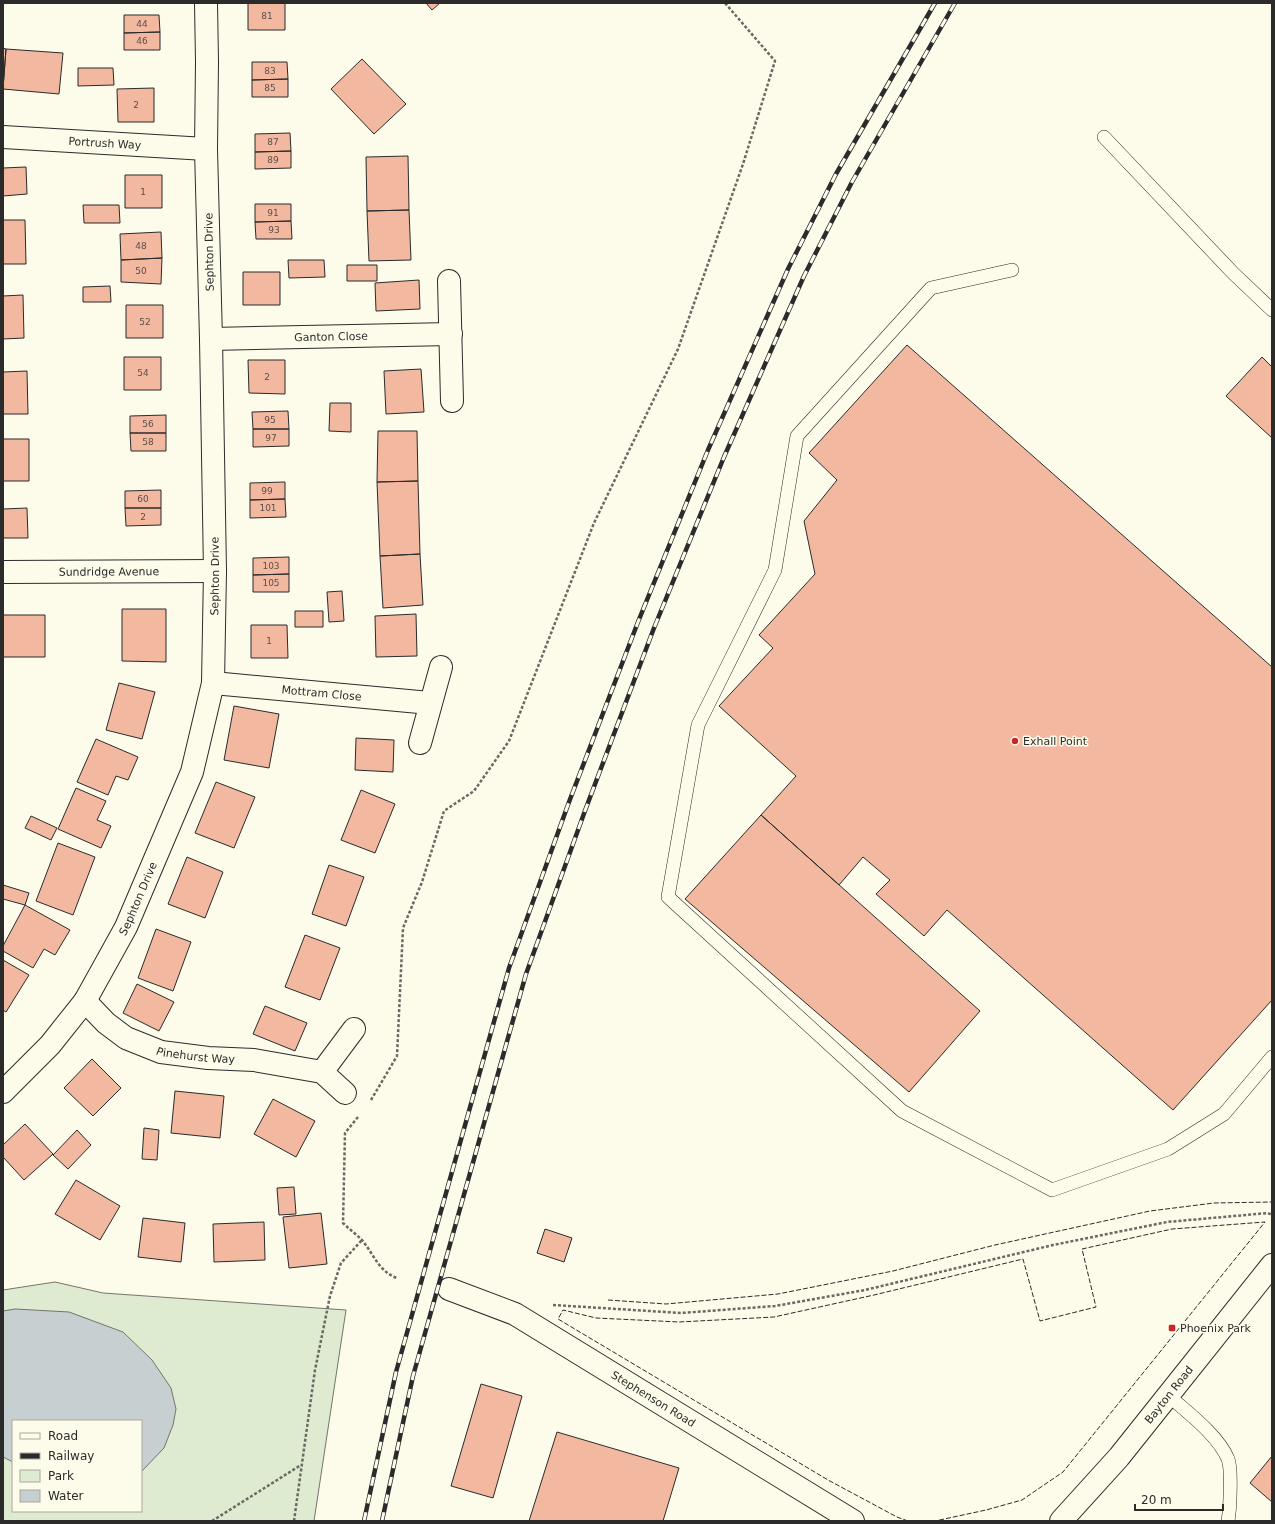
<svg xmlns="http://www.w3.org/2000/svg" width="1275" height="1524" viewBox="0 0 1275 1524" font-family="'DejaVu Sans',sans-serif">
<style>
.green{fill:#deebd1;stroke:#74746e;fill-rule:evenodd}
.water{fill:#c7d0d0;stroke:#74746e}
.building{fill:#f2b8a0;stroke:#2b2b2b}
.lines{fill:none;stroke-linecap:round;stroke-linejoin:round}
.service-casing{stroke:#2b2b2b;stroke-width:14}
.minor-casing{stroke:#2b2b2b;stroke-width:24}
.tertiary-casing{stroke:#2b2b2b;stroke-width:24}
.path{stroke:#6a6964;stroke-width:2.5;stroke-dasharray:3 2;stroke-linecap:butt}
.service{stroke:#fdfbea;stroke-width:13}
.minor{stroke:#fdfbea;stroke-width:22}
.tertiary{stroke:#fdfbea;stroke-width:22}
.rail-casing{stroke:#2b2b2b;stroke-width:4.5}
.rail{stroke:#fdfbea;stroke-width:3;stroke-dasharray:9;stroke-linecap:butt}
.fence{stroke:#2b2b2b;stroke-width:1;stroke-dasharray:5 2;stroke-linecap:butt}
.poi-dot{fill:#c62828;stroke:#fdfbea;stroke-width:1.5}
.labels{text-anchor:middle;stroke-width:3;stroke-linejoin:round;paint-order:stroke}
.number-label{font-size:9px;fill:#5d4e48}
.street-label{font-size:11px;fill:#2b2b2b;stroke:#fdfbea}
.poi-label{font-size:11px;fill:#2b2b2b;stroke:#fdfbea;text-anchor:start}
</style>
<rect width="100%" height="100%" fill="#fdfbea"/>
<path class="green" d="M55 1282 103 1293 346 1310 314 1521H3V1290ZM13 1421H141V1511H13Z"/>
<path class="water" d="M15 1309 69 1312 123 1332 152 1360 171 1388 176 1409 173 1425 164 1448 141 1472V1421H13V1462L3 1457V1311Z"/>
<path class="building" d="M248 3H285V30H248Z
M426 3H440L432 10Z
M124 15H159L160 32 124 33Z
M160 32V50H124V33Z
M3 48 6 49 3 88Z
M6 49 63 53 59 94 3 89Z
M362 59 406 104 374 134 331 89Z
M252 62H287L288 79 252 80Z
M78 68H113L114 85 78 86Z
M288 79V97H252V80Z
M154 88V122H118L117 89Z
M290 133 291 151 255 152V134Z
M291 151V168L255 169V152Z
M408 156 409 210 367 211 366 157Z
M26 167 27 194 3 196V168Z
M125 175H162V208H125Z
M255 204H291V221L255 222Z
M83 205H119L120 223H84Z
M409 210 411 260 369 261 367 211Z
M3 220H25L26 264H3Z
M291 221 292 239H256L255 222Z
M161 232 162 258 121 260 120 234Z
M162 258 161 284 121 282V260Z
M288 260H324L325 277 289 278Z
M347 265H377V281H347Z
M243 272H280V305H243Z
M419 280 420 309 376 311 375 283Z
M110 286 111 302H83V287Z
M23 295 24 338 3 339V296Z
M126 305H163V338H126Z
M907 345 1272 667V1000L1173 1110 947 910 924 936 876 894 890 880 863 857 839 885 761 815 796 776 719 706 773 648 759 635 815 574 804 521 837 480 809 453Z
M124 357H161V390H124Z
M1262 357 1272 367V438L1226 396Z
M248 360H285V394L249 393Z
M421 369 424 412 386 414 384 371Z
M27 371 28 414H3V372Z
M330 403H351V432L329 431Z
M288 411 289 429H253L252 412Z
M166 415V433H130V416Z
M253 429H289V446L253 447Z
M378 431H417L418 481 377 482Z
M130 433H166V451H131Z
M3 439H29V481H3Z
M418 481 420 554 380 556 377 482Z
M285 482V499L250 500V483Z
M161 490V508H125V491Z
M285 499 286 517 250 518V500Z
M27 508 28 538H3V509Z
M125 508H161V525L126 526Z
M420 554 423 605 383 608 380 556Z
M289 557V574L253 575V558Z
M289 574V592H253V575Z
M342 591 344 621 329 622 327 592Z
M122 609H166V662L122 661Z
M295 611H323V627H295Z
M416 614 417 656 376 657 375 616Z
M3 615H45V657H3Z
M251 625H287L288 658H251Z
M119 683 155 692 142 739 106 730Z
M234 706 279 714 269 768 224 760Z
M356 738 394 740 393 772 355 770Z
M96 739 138 757 128 780 116 776 108 795 77 782Z
M216 782 255 797 234 848 195 833Z
M76 788 106 801 97 820 111 826 101 848 58 829Z
M361 790 395 804 375 853 341 840Z
M761 815 980 1011 909 1092 685 899Z
M31 816 57 828 51 840 25 828Z
M58 843 95 857 73 915 36 901Z
M187 857 223 872 205 918 168 904Z
M329 865 364 877 346 926 312 914Z
M3 885 29 893 25 905 3 899Z
M25 905 70 930 55 955 44 949 33 968 3 951V946Z
M156 929 191 942 173 991 138 978Z
M305 935 340 948 320 1000 285 987Z
M3 960 29 975 6 1012 3 1010Z
M137 984 174 1002 159 1031 123 1013Z
M265 1006 307 1023 295 1051 253 1034Z
M92 1059 121 1088 93 1116 64 1088Z
M175 1091 224 1096 220 1138 171 1133Z
M273 1099 315 1121 296 1157 254 1134Z
M25 1124 53 1154 24 1180 3 1157V1145Z
M144 1128 159 1130 157 1160 142 1159Z
M77 1130 91 1145 68 1169 53 1155Z
M76 1180 120 1206 100 1240 55 1214Z
M294 1187 296 1214 279 1215 277 1188Z
M321 1213 327 1264 289 1268 283 1217Z
M143 1218 185 1223 181 1262 138 1257Z
M264 1222 265 1260 214 1262 213 1224Z
M545 1229 572 1238 564 1262 537 1253Z
M481 1384 522 1396 493 1498 451 1486Z
M557 1432 679 1468 663 1521H529Z
M1272 1456V1502L1250 1483Z"/>
<g class="lines">
<g class="service-casing">
<path id="service" d="M1104 137 1233 273 1272 310
M1012 270 931 288 797 436 775 570 698 725 668 897 902 1111 1052 1190 1168 1149 1224 1114 1272 1057
M1169 1396C1188 1413 1218 1435 1228 1459 1232 1468 1230 1510 1228 1521"/>
</g>
<g class="minor-casing">
<g id="minor">
<path id="s1" d="M3 137 206 149"/>
<path d="M449 281 452 401"/>
<path id="s2" d="M211 339 451 334"/>
<path id="s3" d="M3 572 215 571"/>
<path id="s4" d="M213 683 430 703"/>
<path d="M420 743 441 667"/>
<path id="s5" d="M85 1001 106 1023 126 1038 161 1052 208 1058 254 1060 322 1072 345 1093"/>
<path d="M322 1072 354 1029"/>
<path id="s6" d="M3 1092 50 1045 85 1001 126 927 192 772 213 683 215 571 211 339 206 149 207 62 206 3"/>
<path id="s7" d="M449 1289 515 1314 853 1521"/>
</g>
</g>
<g class="tertiary-casing">
<g id="tertiary">
<path id="s8" d="M1061 1521 1119 1457 1272 1265"/>
</g>
</g>
<path class="path" d="M371 1100 397 1056 403 928 422 882 444 811 474 791 509 741 594 523 678 349 743 164 775 61 725 3
M358 1117 345 1133 343 1223C349 1229 356 1234 362 1240 373 1253 379 1272 397 1278
M553 1305 681 1313 775 1306 865 1290 1053 1245 1167 1222 1268 1213 1272 1215
M212 1521 301 1465
M294 1521 315 1370 330 1296 341 1263 362 1240"/>
<use href="#service" class="service"/>
<use href="#minor" class="minor"/>
<use href="#tertiary" class="tertiary"/>
<g class="rail-casing">
<path id="rail" d="M364 1521 396 1372 509 968 569 802 638 622 708 450 788 269 836 174 935 3
M382 1521 413 1376 526 974 586 808 654 628 724 457 804 276 852 182 955 3"/>
</g>
<use href="#rail" class="rail"/>
<path class="fence" d="M608 1300 666 1304 778 1294 893 1271 995 1245 1150 1211 1214 1203 1272 1202
M908 1521 897 1517 828 1480 558 1319 563 1310 596 1318 679 1322 774 1317 874 1295 1023 1259 1040 1321 1096 1307 1082 1249 1172 1229 1265 1222 1063 1472 1022 1500 986 1510 935 1521"/>
</g>
<g class="poi-dot">
<circle cx="1015" cy="741" r="4"/>
<rect x="1168" y="1324" width="8" height="8" rx="2"/>
</g>
<g class="labels">
<g class="number-label">
<text x="267" y="19">81</text>
<text x="142" y="27">44</text>
<text x="142" y="44">46</text>
<text x="270" y="74">83</text>
<text x="270" y="91">85</text>
<text x="136" y="108">2</text>
<text x="273" y="145">87</text>
<text x="273" y="163">89</text>
<text x="143" y="195">1</text>
<text x="273" y="216">91</text>
<text x="274" y="233">93</text>
<text x="141" y="249">48</text>
<text x="141" y="274">50</text>
<text x="145" y="325">52</text>
<text x="143" y="376">54</text>
<text x="267" y="380">2</text>
<text x="270" y="423">95</text>
<text x="148" y="427">56</text>
<text x="271" y="441">97</text>
<text x="148" y="445">58</text>
<text x="267" y="494">99</text>
<text x="143" y="502">60</text>
<text x="268" y="511">101</text>
<text x="143" y="520">2</text>
<text x="271" y="569">103</text>
<text x="271" y="586">105</text>
<text x="269" y="644">1</text>
</g>
<g class="street-label">
<text dy="4" stroke="none"><textPath href="#s1" startOffset="102">Portrush Way</textPath></text>
<text transform="translate(209 252) rotate(-91)" y="4">Sephton Drive</text>
<text dy="4" stroke="none"><textPath href="#s2" startOffset="120">Ganton Close</textPath></text>
<text dy="4" stroke="none"><textPath href="#s3" startOffset="106">Sundridge Avenue</textPath></text>
<text dy="4" stroke="none"><textPath href="#s6" startOffset="574">Sephton Drive</textPath></text>
<text dy="4" stroke="none"><textPath href="#s4" startOffset="109">Mottram Close</textPath></text>
<text dy="4" stroke="none"><textPath href="#s6" startOffset="238">Sephton Drive</textPath></text>
<text dy="4" stroke="none"><textPath href="#s5" startOffset="128">Pinehurst Way</textPath></text>
<text dy="4" stroke="none"><textPath href="#s8" startOffset="166">Bayton Road</textPath></text>
<text dy="4" stroke="none"><textPath href="#s7" startOffset="233">Stephenson Road</textPath></text>
</g>
<g class="poi-label">
<text x="1023" y="745">Exhall Point</text>
<text x="1180" y="1332">Phoenix Park</text>
</g>
</g>
<rect width="1275" height="1524" fill="none" stroke="#2b2b2b" stroke-width="8"/>
<rect x="12" y="1420" width="130" height="92" fill="#fdfbea" stroke="#a9a89e"/>
<rect x="20" y="1433" width="20" height="6" fill="#fdfbea" stroke="#a9a89e"/>
<text x="48" y="1440" font-size="12" fill="#2b2b2b">Road</text>
<rect x="20" y="1453" width="20" height="6" fill="#2b2b2b" stroke="#a9a89e"/>
<text x="48" y="1460" font-size="12" fill="#2b2b2b">Railway</text>
<rect x="20" y="1470" width="20" height="12" fill="#deebd1" stroke="#a9a89e"/>
<text x="48" y="1480" font-size="12" fill="#2b2b2b">Park</text>
<rect x="20" y="1490" width="20" height="12" fill="#c7d0d0" stroke="#a9a89e"/>
<text x="48" y="1500" font-size="12" fill="#2b2b2b">Water</text>
<path d="M1135 1504v6h88v-6" fill="none" stroke="#2b2b2b" stroke-width="2"/>
<text x="1141" y="1504" font-size="12" fill="#2b2b2b" stroke="#fdfbea" stroke-width="3" paint-order="stroke">20 m</text>
</svg>
